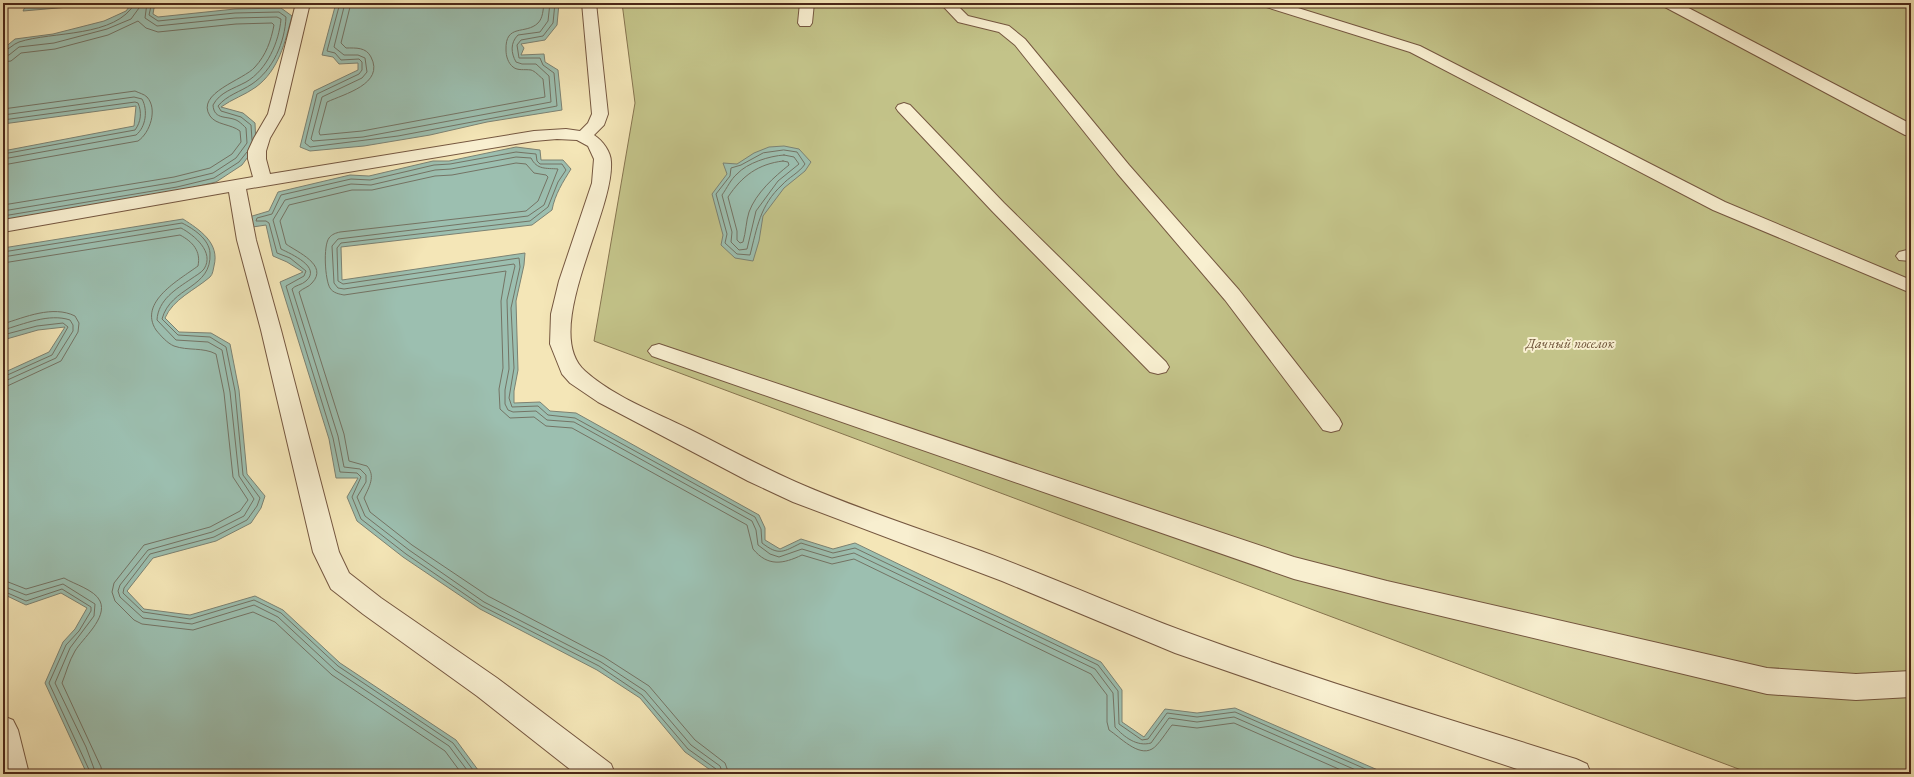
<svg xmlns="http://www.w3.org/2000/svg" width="1914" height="777" viewBox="0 0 1914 777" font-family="'EB Garamond',serif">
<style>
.green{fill:#c3c389;stroke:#877550}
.water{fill:#9cbfb0;stroke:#7c8273}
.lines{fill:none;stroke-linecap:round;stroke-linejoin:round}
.shore{stroke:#747364;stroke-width:1}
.minor-casing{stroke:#755740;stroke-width:2}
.tertiary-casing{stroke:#755740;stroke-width:2}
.minor{fill:#f8efd0;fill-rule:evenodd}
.tertiary{fill:#f8efd0;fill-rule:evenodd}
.labels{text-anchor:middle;stroke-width:4;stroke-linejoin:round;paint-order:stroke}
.park-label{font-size:14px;font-style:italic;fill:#694e34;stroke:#f8efd0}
</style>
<rect width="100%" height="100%" fill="#f4e6b7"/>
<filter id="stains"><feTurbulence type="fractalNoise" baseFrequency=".005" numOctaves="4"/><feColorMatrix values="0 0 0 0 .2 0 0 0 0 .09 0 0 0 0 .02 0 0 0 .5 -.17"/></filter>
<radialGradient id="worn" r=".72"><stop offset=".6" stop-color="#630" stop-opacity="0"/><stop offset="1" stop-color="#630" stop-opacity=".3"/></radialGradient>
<path class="green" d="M622 3H1911V774H1752L594 341 635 103Z"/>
<path class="water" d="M27 3H115L23 11Z
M132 3H162L154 8 153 14 158 17 235 9 281 8 292 16C285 42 279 70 256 87 245 95 232 99 221 107L243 113 255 123 256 146 242 165 216 182 178 191 3 220V151L134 126 136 106 3 124V49L15 39 53 34 104 21 126 11Z
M336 3H559L557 25 545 40 521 44 524 48 521 55 544 54 545 62 558 70 562 110 487 122 430 135 364 146 310 151 300 147 314 91 358 70V63L339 64 333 57 322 55Z
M784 146 799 149 811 162 805 171 784 188 763 216 759 241 753 261 735 258 721 245 723 235 712 194 727 174 723 163 737 164 754 153 769 147Z
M516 147 540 150 541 160H563L571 169C563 182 555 194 552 210L532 225 341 247 342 280 525 253 524 265 516 301 518 370 514 391V403L540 402 550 411 576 413 759 515 765 528V540L780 549 801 539 833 549 855 543 1101 662 1122 690V722L1144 737 1165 709 1197 713 1235 708 1387 774H716L685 752 640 698 597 670 480 609 403 557 357 521 347 497 358 478H336L329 439 280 282 303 272 287 262 273 256 266 225 246 228 249 217 269 211 278 192 350 175 369 176 433 161H449Z
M183 219C200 230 220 243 214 266 213 270 213 274 210 277 195 290 173 299 165 318L179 332 211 333 230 344 239 390 247 474 265 496 261 508 251 523 216 541 153 558 127 591 144 609 190 615 255 596 283 610 340 663 456 740 481 774H87L45 683 63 642 75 629 87 608 61 593 26 605 3 594V373L49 352 65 327 38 330 3 340V248Z"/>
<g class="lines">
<path class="shore" d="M30 3 32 6 72 3
M154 3 151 6 149 15 158 21 235 13 279 12 286 17C285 42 273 70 252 84 240 92 227 95 218 106L221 111 241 117 251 125 252 140
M340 3 327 51 335 53 341 60 359 59 362 62V70L359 74 317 94 305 143 310 147 398 136 557 106 554 73 543 65 540 58H519L517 45 521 40 543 36 553 23 555 3
M345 3 334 47 344 55H358L365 58 367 72 362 78 322 97 311 139 313 141 363 137 551 102 549 76 536 64H522L516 62C511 53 510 43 518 35L540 32 548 21 550 3
M351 3 341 43 346 48C356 48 366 47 371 57 385 84 344 94 327 102L319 132 320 135 362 131 545 97 543 79C539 76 535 71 531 70 524 69 518 71 513 67 508 63 506 56 506 50 505 23 526 35 538 23 543 18 543 10 544 3
M3 51C9 50 13 44 19 42 52 31 116 38 135 3
M3 56 9 55 19 47 54 43 107 29 131 19 139 8 140 3
M3 62 11 61 21 53 55 49 108 35 138 21 146 28 158 32 236 24 272 23 274 25C271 41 266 55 255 67 244 80 195 93 210 116 216 125 231 124 240 131L241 142 232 154 210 168 174 177 3 205
M3 109 135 91C139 93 144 94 147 97 158 109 150 133 138 141L3 165
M3 115 134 97 142 99C148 110 146 127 136 135L3 159
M3 120 135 102 138 103C142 112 141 122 135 130L3 154
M784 150 797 152 805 164C799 173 789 177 782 185 760 205 757 228 750 255L737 254 725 243 727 234 716 194 730 176 731 168 741 165 763 153Z
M784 155 794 157 799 164 778 181 756 211 747 249 739 250 731 242 732 232 722 195C727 188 731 179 737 174 747 163 769 156 784 155Z
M783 161 788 162 789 165C774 177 756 193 749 212 746 221 746 232 743 242L740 243 737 240V231L728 197C742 176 758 164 783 161Z
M3 211 176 182 213 173 236 158 247 143 246 128C244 126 241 123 238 121 228 115 214 121 213 105 220 92 233 89 246 82 267 70 279 42 281 19L277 17 235 18 157 26 145 18 147 3
M3 216 177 187 214 178 239 162 247 152
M3 252 182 223C194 229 209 239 210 253 212 289 171 286 162 319L178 335 210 337 226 347 235 391 243 475 260 498 257 506 247 520 214 537 150 554 124 588 123 593 143 612 190 619 254 600 281 613 338 666 453 743 476 774
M3 257 181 228C194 235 215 252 204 269 201 273 195 276 191 279 176 289 158 300 157 320L176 340 208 342 222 350 230 392 239 476 254 499 244 516 212 532 148 550 120 585 118 591 120 597 143 618 192 624 254 605 278 617 335 670 449 746 470 774
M3 263 180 235C193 242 201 251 198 266 179 280 138 302 156 330 161 336 167 343 174 346 188 351 203 347 216 354L224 393 233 477 248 500 240 511 210 527 144 545 114 583 112 592 115 601 134 620 142 624 193 630 253 612 275 622 332 675 445 751 462 774
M3 324C25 317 53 305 75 316L79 323 78 332 61 361 3 388
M3 330C24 324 49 313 70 320L73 325V331L56 358 3 382
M3 335 37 326 63 323 68 327 52 355 3 377
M3 580 26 589 64 578C74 584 95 590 100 601 108 618 82 639 75 651 69 661 66 673 62 683L101 767 102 774
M3 586 26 595 63 584 95 604 94 616 70 648 55 683 86 747 96 774
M3 591 26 601 62 589 91 607V611L79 631 66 645 49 683 91 774
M718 774 716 769 688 749 642 695 599 666 482 606 406 554 361 519 352 497 361 477 357 473 340 472 333 438 286 286 304 276 306 271 290 258 277 253 269 223 266 221H256L257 218 272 214 281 195 351 179 370 180 434 165 450 164 516 152 536 154 537 161 540 164H562L566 170 558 182 548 207 530 221 341 243 337 248 338 281 343 284 519 258 520 267 511 308 514 368 509 398 512 407 538 406 548 415 575 418 755 517 761 529 762 543C779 556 783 552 801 543L833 553 855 548 1098 665 1118 691 1119 724 1142 740 1148 739 1167 713 1197 717 1235 712 1377 774
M723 774 720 766 691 745 645 691 601 662 484 602 409 550 365 516 357 497 366 482V475L360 469 344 467 338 436 292 289C295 285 302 285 306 281 322 267 291 254 281 249L273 220 285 200 351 184 371 185 435 170 451 169 516 157 531 158C537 170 546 168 558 169L544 205 528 216 338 239 332 246 334 283 338 288 344 289 514 264 515 266 507 300 509 369 505 390V404L508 410 513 412 536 411 547 420 574 422 752 521 756 530 758 545 770 554 779 557 802 549 832 558 854 553 1095 669 1113 693 1115 727C1124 737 1137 747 1151 743L1169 718 1197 722 1234 717 1365 774
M729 774 725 763 695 740 649 686 604 657 488 596 412 545 370 512 364 498C369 487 376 476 367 466L349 461 344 434 299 292C303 288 309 287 312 283 329 265 297 252 286 244L280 221 289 205 352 190H372L435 176 452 175 516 163 526 164 534 173 546 175 548 177 538 201 526 211 340 232C336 233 332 234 329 238 323 246 325 280 330 288 333 293 339 294 344 295L506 271 501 301 503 368 499 389 500 409 510 418 534 417 546 426 572 428 747 525 753 549C768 567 783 564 802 555L832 564 854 559 1091 674 1107 695V722L1109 730C1120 737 1138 757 1152 749 1158 746 1167 731 1172 725L1197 728 1234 723 1350 774"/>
<g class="minor-casing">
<path id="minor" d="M296 3H310L284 114 270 138 266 151V159L270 174 534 131 566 129 580 131 588 123 592 114 582 3H596L608 114 604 125 594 135C603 141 611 152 611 162 614 214 540 331 585 371 614 397 655 412 689 429 725 447 760 466 796 482 853 507 912 526 970 547 1043 573 1113 605 1186 632 1314 679 1446 718 1576 759L1587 764 1591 774H1532L1331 707 1175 653 1002 581 793 502 748 481 598 402 570 383 562 374 550 344 551 314 559 281 592 183 594 159 588 146 577 140 557 139 534 141 246 189 256 240 281 330 339 552 349 573 381 598 497 678 611 764 615 774H576L477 696 363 614 331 589 313 552 261 330 237 240 229 192 3 232V220L253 177 248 159V151L254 138 268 114Z
M800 3H814L812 23 810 26H800L798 23Z
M940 3H955L968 16 1009 26 1025 39 1129 165 1239 290 1339 418 1342 424 1339 430 1331 432 1323 430 1225 300 1117 173 1015 45 999 32 958 22Z
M1261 3H1282L1420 46 1725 202 1911 280V293L1713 210 1410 52 1263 6Z
M904 103 910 105 1004 203 1166 362 1169 367 1166 372 1158 374 1150 372 992 211 898 111 896 108 898 105Z
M1911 249V261L1899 260 1896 256 1899 252Z
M659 344 1294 557 1387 581 1767 668 1856 674 1911 671V697L1856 700 1767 694 1387 603 1294 579 652 356 648 351 652 346Z
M3 716 13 720 18 730 29 774H3Z"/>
</g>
<g class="tertiary-casing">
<path id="tertiary" d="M1661 3H1679L1911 124V136L1905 135 1663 6Z"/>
</g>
<use href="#minor" class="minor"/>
<use href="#tertiary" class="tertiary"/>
</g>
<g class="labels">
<g class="park-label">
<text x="1570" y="348">Дачный поселок</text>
</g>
</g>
<rect width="1914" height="777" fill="none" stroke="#f4e6b7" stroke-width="16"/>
<rect x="4" y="4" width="1906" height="769" fill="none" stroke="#4b2718" stroke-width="2"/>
<rect x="8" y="8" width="1898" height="761" fill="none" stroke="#4b2718"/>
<rect width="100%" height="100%" filter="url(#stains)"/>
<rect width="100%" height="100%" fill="url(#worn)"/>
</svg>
